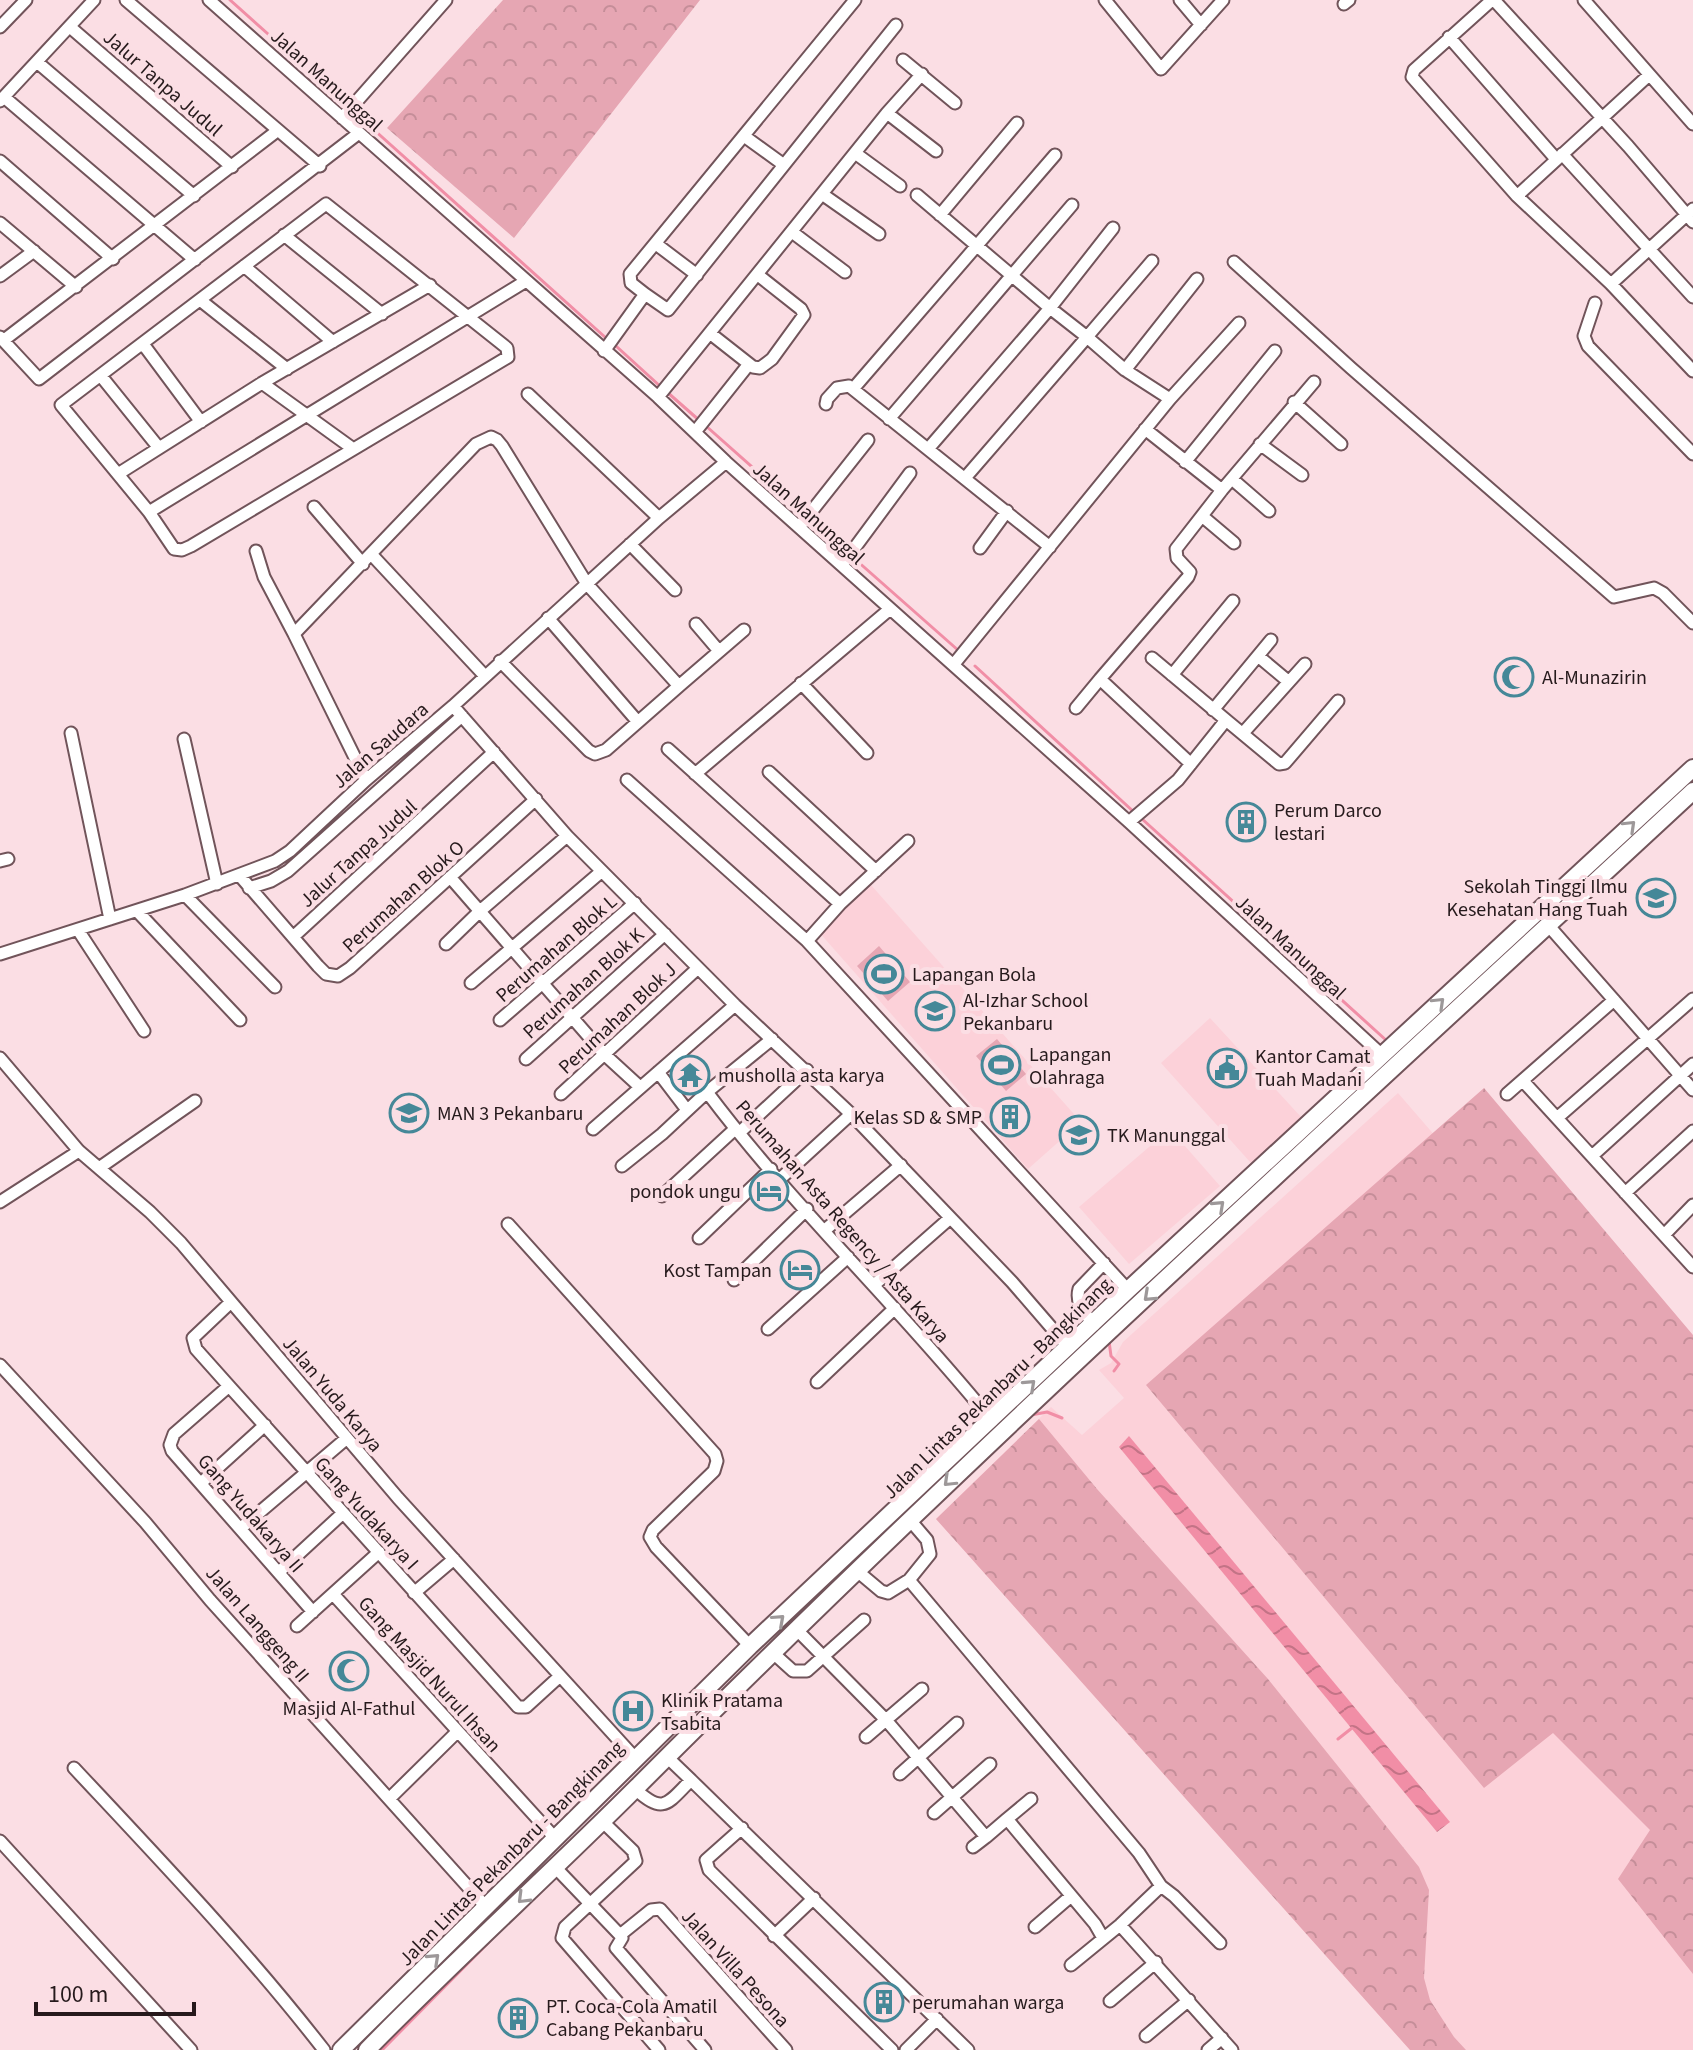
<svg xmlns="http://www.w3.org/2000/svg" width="1693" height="2050" viewBox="0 0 1693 2050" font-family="'Source Sans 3',sans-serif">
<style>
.built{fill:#fcd1d9}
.forest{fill:url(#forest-crowns)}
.garden{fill:#e6a6b3}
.water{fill:url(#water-waves)}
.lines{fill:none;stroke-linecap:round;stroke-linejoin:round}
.stream{stroke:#f18ea6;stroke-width:3}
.minor-casing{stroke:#71545a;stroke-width:15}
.highway-casing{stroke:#71545a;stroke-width:20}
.minor{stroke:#fff;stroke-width:11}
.highway{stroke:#fff;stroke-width:16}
.oneway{stroke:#9d9899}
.labels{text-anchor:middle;stroke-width:8;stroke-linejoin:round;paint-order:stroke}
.street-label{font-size:20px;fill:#261a1c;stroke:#fbdee4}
.poi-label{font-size:20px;fill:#261a1c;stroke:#fbdee4;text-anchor:start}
</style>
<defs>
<pattern id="forest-crowns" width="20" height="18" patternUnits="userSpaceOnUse" patternTransform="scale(2)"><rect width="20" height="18" fill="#e6a6b3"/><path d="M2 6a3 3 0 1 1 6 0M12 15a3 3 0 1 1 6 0" fill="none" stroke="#c58e99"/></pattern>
<pattern id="water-waves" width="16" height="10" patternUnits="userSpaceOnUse" patternTransform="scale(2)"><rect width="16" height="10" fill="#f18ea6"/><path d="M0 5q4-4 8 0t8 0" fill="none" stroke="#c37386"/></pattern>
</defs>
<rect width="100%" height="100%" fill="#fbdee4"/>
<path class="built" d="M871 885 1081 1122 1028 1169 818 931Z
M1210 1018 1302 1118 1251 1163 1161 1063Z
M1398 1093 1693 1434V2050H1410L936 1519 1051 1407 1082 1435 1124 1398 1099 1370 1111 1363 1123 1342Z
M1170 1129 1220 1186 1129 1264 1079 1207Z"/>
<path class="forest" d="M503 0H700L514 238 387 128Z
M1484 1088 1693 1335V1974L1618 1879 1650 1830 1553 1733 1484 1788 1146 1385Z
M1039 1419 1097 1489 1268 1679 1419 1867 1429 1890 1424 1978 1430 2000 1454 2037 1466 2050H1410L936 1519Z"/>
<path class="garden" d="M879 946 910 982 888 1001 857 966Z
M997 1039 1026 1074 1006 1091 976 1056Z"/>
<path class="water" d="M1129 1436 1450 1822 1437 1832 1119 1447Z"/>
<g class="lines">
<path class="stream" d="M230 0 277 42
M290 54 347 106
M353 111 606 338
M616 346 661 387
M667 392 700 421
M706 426 805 514
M810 519 843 548
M856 560 959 651
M975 666 1135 813
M1141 818 1387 1041
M1109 1341 1111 1356 1119 1364 1114 1371
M1031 1415 1047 1412 1062 1418
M1338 1739 1352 1728
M382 2050 489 1942"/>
<g class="minor-casing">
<path id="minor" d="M126 0 320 166
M209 0 658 397 726 462 1129 822 1383 1056
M1105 0 1161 69 1223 0
M1180 0 1201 25
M1492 0 1414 70 1412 77 1517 196
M1494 0 1628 146 1693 222
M1584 0 1693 124
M1344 4 1349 0
M0 27 26 0
M70 27 232 167
M1449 37 1556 159
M903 60 955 103
M37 62 194 196
M1649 75 1517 196 1611 284 1693 209
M4 97 195 260
M0 101 94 0
M887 113 936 151
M342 118 446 0
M744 136 784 165
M855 153 900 186
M1562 154 1693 297
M0 161 113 259
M822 194 879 234
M917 195 1050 308 1113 228
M326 204 507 348 508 357 191 546 182 550 174 549 149 512 61 405Z
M940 215 1017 123
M0 223 76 287
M792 232 845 272
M284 235 382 314
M656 244 697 275
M1152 261 1087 337 1125 370 1170 399
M1234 262 1351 368 1614 597 1654 588 1663 593 1693 623
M244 266 333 342
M0 276 34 251
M1611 284 1693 371
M645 294 631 283 630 274 855 0
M200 300 287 369
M1595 303 1584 336 1588 346 1693 454
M711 334 753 367 760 368 772 359 804 315 801 309 758 275
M0 337 39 379 359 133
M4 340 277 131
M143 344 201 422
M604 351 645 294 668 310 896 25
M1125 370 1197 279
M101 376 159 448
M262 383 352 448
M853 389 1055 155
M528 394 659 518
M658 397 887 113 922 74
M1294 402 1341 444
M826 404 827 399 837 388 849 386 1050 547
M889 419 1072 205
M1145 429 1222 490
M695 432 749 364
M1260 444 1302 475
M928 449 1050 308 1087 337 965 478
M1185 462 1275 351
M118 474 262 383 430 285
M1232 479 1269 511
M314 507 363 564
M149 512 526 281
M1202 516 1234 543
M800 526 868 440
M630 544 675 590
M980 548 1007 511
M256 551 264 577 294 634
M372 555 484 675
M842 565 910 473
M548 618 638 722
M696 624 719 651
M1258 656 1289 682
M954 664 1170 399 1239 323
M1172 675 1233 601
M1100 679 1188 577 1190 572 1177 558 1176 549 1222 490 1314 382
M801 683 867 753
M679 686 744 630
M453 706 567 836 735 1005 851 1114 1012 1282 1069 1348
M1076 708 1100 679 1191 764
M1213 710 1271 640
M1226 720 1279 764 1285 763 1338 701
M71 733 110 919
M1243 733 1305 664
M184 739 217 884
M668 749 840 904
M769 772 876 871
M695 774 890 609
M366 780 294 634 476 444 491 437 497 440 502 446 587 584 679 686 606 750 595 754 589 751 500 661
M627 780 807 941 840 904 908 841
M1129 822 1178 780 1226 720 1152 658
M0 861 8 859
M240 876 318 966 326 974 338 976 350 968 536 799
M450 877 604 1054 640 1087
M249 888 271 881 288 871 462 716
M185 895 275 987
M137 911 240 1020
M1548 925 1693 1090
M78 930 144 1031
M293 937 494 752
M807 941 1128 1290
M446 944 480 911 567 836
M0 954 185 895 275 861 290 851 366 780 453 706 659 518 726 462
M471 983 602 871
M500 1020 635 903
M0 1058 79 1151 150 1212 181 1243 398 1498 635 1758
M526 1059 665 934
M658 1072 687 1110
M1523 1081 1693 1267
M707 1092 772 1039
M561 1094 698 968
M1507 1094 1614 1000
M1557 1118 1693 999
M593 1129 735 1005
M739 1133 807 1070
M1592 1156 1693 1064
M622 1166 662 1134 707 1092C794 1208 901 1308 992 1421
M99 1168 195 1101
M780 1179 851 1114
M1625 1193 1693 1131
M662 1196 735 1129
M0 1202 79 1151
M508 1224 715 1454 717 1461 714 1471 653 1530 650 1537 656 1547 750 1646
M825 1230 901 1165
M1664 1235 1693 1205
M699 1238 771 1169
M734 1280 807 1209
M874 1285 949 1219
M231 1302 193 1338 196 1349 229 1386 518 1707H526L560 1676
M1094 1325C1085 1313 1075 1304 1079 1289L1104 1263
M768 1329 848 1257
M0 1365 145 1522 210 1600 487 1908
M817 1382 895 1308
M229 1386 174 1434 170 1445 172 1451 313 1612
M201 1483 265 1425
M909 1519 927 1540 930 1554 909 1580 1139 1853 1161 1886 1174 1896 1220 1943
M241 1528 347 1438
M856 1570 881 1591 888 1593 909 1580
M279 1572 343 1513
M414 1593 454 1559
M333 1594 555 1838
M297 1626 379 1552
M796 1629 886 1720 986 1837 1007 1819 1095 1924 1103 1938
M772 1652 793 1671H807L864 1620
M866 1737 922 1689
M667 1757 691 1780
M74 1768C160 1860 247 1951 324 2050
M900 1774 957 1723
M635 1789C664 1815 667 1804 691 1780L968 2050
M390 1798 457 1732
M934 1813 990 1764
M1007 1819 1031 1799
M602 1821 633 1851 636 1861 565 1927 562 1938 659 2050
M742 1828 706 1860 709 1870 892 2050
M0 1841 191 2050
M973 1847 986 1837
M555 1867 620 1935
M1120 1925 1232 2050
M1035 1927 1071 1896
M774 1936 814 1898
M1071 1965 1120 1925 1161 1886
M1110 2001 1156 1962
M1146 2036 1189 2000
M705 2050 616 1948 622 1938 620 1935 651 1910 660 1909 786 2050
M906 2050 937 2019
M1208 2050 1222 2038"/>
</g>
<g class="highway-casing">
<path id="highway" d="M341 2050 750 1646 1128 1290 1693 768
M367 2050C455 1960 548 1876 637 1787 979 1444 1338 1120 1693 791"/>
</g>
<use href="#minor" class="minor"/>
<use href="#highway" class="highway"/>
</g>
<defs><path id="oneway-chevron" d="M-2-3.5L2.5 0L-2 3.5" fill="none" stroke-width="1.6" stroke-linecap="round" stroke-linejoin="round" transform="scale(2)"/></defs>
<g class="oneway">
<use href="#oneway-chevron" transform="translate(1630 826) rotate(-44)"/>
<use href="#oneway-chevron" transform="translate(1439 1003) rotate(-44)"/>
<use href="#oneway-chevron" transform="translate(1219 1206) rotate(-43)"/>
<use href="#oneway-chevron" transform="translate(1149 1296) rotate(137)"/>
<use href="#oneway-chevron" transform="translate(1030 1385) rotate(-43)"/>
<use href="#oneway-chevron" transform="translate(949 1481) rotate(136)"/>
<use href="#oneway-chevron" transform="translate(779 1620) rotate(-42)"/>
<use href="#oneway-chevron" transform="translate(523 1898) rotate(135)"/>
<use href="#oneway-chevron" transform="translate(434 1959) rotate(-43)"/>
</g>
<defs>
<g id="mosque-ring" transform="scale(2)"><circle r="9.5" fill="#fbdee4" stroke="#458898" stroke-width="1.5"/><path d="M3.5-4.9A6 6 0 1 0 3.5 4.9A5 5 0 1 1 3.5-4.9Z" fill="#458898"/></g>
<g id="building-ring" transform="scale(2)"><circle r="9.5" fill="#fbdee4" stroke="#458898" stroke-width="1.5"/><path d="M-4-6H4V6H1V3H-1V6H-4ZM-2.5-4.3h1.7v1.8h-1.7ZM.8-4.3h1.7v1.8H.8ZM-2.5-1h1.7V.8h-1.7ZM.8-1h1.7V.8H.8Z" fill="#458898"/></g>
<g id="university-ring" transform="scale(2)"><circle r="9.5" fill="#fbdee4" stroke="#458898" stroke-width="1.5"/><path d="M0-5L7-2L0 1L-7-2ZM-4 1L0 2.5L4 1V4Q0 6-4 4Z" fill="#458898"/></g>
<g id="stadium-ring" transform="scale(2)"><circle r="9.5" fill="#fbdee4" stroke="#458898" stroke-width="1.5"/><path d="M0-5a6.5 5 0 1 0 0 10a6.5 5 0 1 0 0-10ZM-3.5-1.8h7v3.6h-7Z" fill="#458898"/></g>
<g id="school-ring" transform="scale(2)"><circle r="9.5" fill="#fbdee4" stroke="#458898" stroke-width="1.5"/><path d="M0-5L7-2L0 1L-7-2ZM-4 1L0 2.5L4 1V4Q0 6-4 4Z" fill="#458898"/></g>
<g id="civic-ring" transform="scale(2)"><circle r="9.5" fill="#fbdee4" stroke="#458898" stroke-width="1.5"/><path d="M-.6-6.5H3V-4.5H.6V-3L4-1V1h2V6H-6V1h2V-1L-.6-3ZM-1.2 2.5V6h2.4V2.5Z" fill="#458898"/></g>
<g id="temple-ring" transform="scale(2)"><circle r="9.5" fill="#fbdee4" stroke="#458898" stroke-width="1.5"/><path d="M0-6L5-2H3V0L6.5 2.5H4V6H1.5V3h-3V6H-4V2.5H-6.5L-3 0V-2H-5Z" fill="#458898"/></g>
<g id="hotel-ring" transform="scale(2)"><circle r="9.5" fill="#fbdee4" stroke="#458898" stroke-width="1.5"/><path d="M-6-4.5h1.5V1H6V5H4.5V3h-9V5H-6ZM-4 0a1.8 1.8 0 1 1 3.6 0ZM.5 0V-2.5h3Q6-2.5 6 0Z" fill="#458898"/></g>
<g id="hospital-ring" transform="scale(2)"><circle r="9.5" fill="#fbdee4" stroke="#458898" stroke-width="1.5"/><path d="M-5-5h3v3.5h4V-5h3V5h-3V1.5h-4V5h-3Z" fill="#458898"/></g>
</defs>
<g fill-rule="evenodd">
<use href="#mosque-ring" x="1514" y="677"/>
<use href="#building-ring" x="1246" y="822"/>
<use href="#university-ring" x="1656" y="898"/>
<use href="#stadium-ring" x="884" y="974"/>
<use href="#school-ring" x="935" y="1011"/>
<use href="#stadium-ring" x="1001" y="1065"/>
<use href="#civic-ring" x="1227" y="1068"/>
<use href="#temple-ring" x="690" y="1075"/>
<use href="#school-ring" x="409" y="1113"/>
<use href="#building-ring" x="1010" y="1117"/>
<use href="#school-ring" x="1079" y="1135"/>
<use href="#hotel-ring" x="769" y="1191"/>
<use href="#hotel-ring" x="800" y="1270"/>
<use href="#mosque-ring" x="349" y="1671"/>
<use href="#hospital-ring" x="633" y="1711"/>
<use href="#building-ring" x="884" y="2002"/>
<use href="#building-ring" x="518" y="2018"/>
</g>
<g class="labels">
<g class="street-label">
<text transform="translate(327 80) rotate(42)" y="7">Jalan Manunggal</text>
<text transform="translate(163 83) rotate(41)" y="7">Jalur Tanpa Judul</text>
<text transform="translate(809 513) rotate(42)" y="7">Jalan Manunggal</text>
<text transform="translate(380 745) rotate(-41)" y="7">Jalan Saudara</text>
<text transform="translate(358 853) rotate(-42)" y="7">Jalur Tanpa Judul</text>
<text transform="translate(403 896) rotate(-42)" y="7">Perumahan Blok O</text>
<text transform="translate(1291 947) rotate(43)" y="7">Jalan Manunggal</text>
<text transform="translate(556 948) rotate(-41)" y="7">Perumahan Blok L</text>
<text transform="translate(583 983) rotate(-42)" y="7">Perumahan Blok K</text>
<text transform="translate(617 1018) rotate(-43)" y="7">Perumahan Blok J</text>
<text transform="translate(843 1221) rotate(49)" y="7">Perumahan Asta Regency / Asta Karya</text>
<text transform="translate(997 1388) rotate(-44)" y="7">Jalan Lintas Pekanbaru - Bangkinang</text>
<text transform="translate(333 1394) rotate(50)" y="7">Jalan Yuda Karya</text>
<text transform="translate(251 1513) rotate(49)" y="7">Gang Yudakarya II</text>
<text transform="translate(367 1513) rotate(48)" y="7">Gang Yudakarya I</text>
<text transform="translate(258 1624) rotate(49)" y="7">Jalan Langgeng II</text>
<text transform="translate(430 1674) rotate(48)" y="7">Gang Masjid Nurul Ihsan</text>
<text transform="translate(511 1853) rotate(-45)" y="7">Jalan Lintas Pekanbaru - Bangkinang</text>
<text transform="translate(736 1968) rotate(48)" y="7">Jalan Villa Pesona</text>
</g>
<g class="poi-label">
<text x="1542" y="684">Al-Munazirin</text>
<text x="1274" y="817">Perum Darco<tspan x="1274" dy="23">lestari</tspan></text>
<text x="1628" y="893" text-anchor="end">Sekolah Tinggi Ilmu<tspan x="1628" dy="23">Kesehatan Hang Tuah</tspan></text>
<text x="912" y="981">Lapangan Bola</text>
<text x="963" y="1007">Al-Izhar School<tspan x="963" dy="23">Pekanbaru</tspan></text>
<text x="1029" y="1061">Lapangan<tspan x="1029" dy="23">Olahraga</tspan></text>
<text x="1255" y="1063">Kantor Camat<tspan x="1255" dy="23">Tuah Madani</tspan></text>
<text x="718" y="1082">musholla asta karya</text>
<text x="437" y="1120">MAN 3 Pekanbaru</text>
<text x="982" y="1124" text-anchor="end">Kelas SD &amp; SMP</text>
<text x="1107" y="1142">TK Manunggal</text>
<text x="741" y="1198" text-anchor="end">pondok ungu</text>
<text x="772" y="1277" text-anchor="end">Kost Tampan</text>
<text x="661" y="1707">Klinik Pratama<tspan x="661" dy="23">Tsabita</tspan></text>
<text x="349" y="1715" text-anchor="middle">Masjid Al-Fathul</text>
<text x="912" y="2009">perumahan warga</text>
<text x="546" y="2013">PT. Coca-Cola Amatil<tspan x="546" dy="23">Cabang Pekanbaru</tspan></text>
</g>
</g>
<path d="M36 2002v12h158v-12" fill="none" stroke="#261a1c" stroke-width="4"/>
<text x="48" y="2002" font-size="24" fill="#261a1c" stroke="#fbdee4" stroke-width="6" paint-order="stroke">100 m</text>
</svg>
